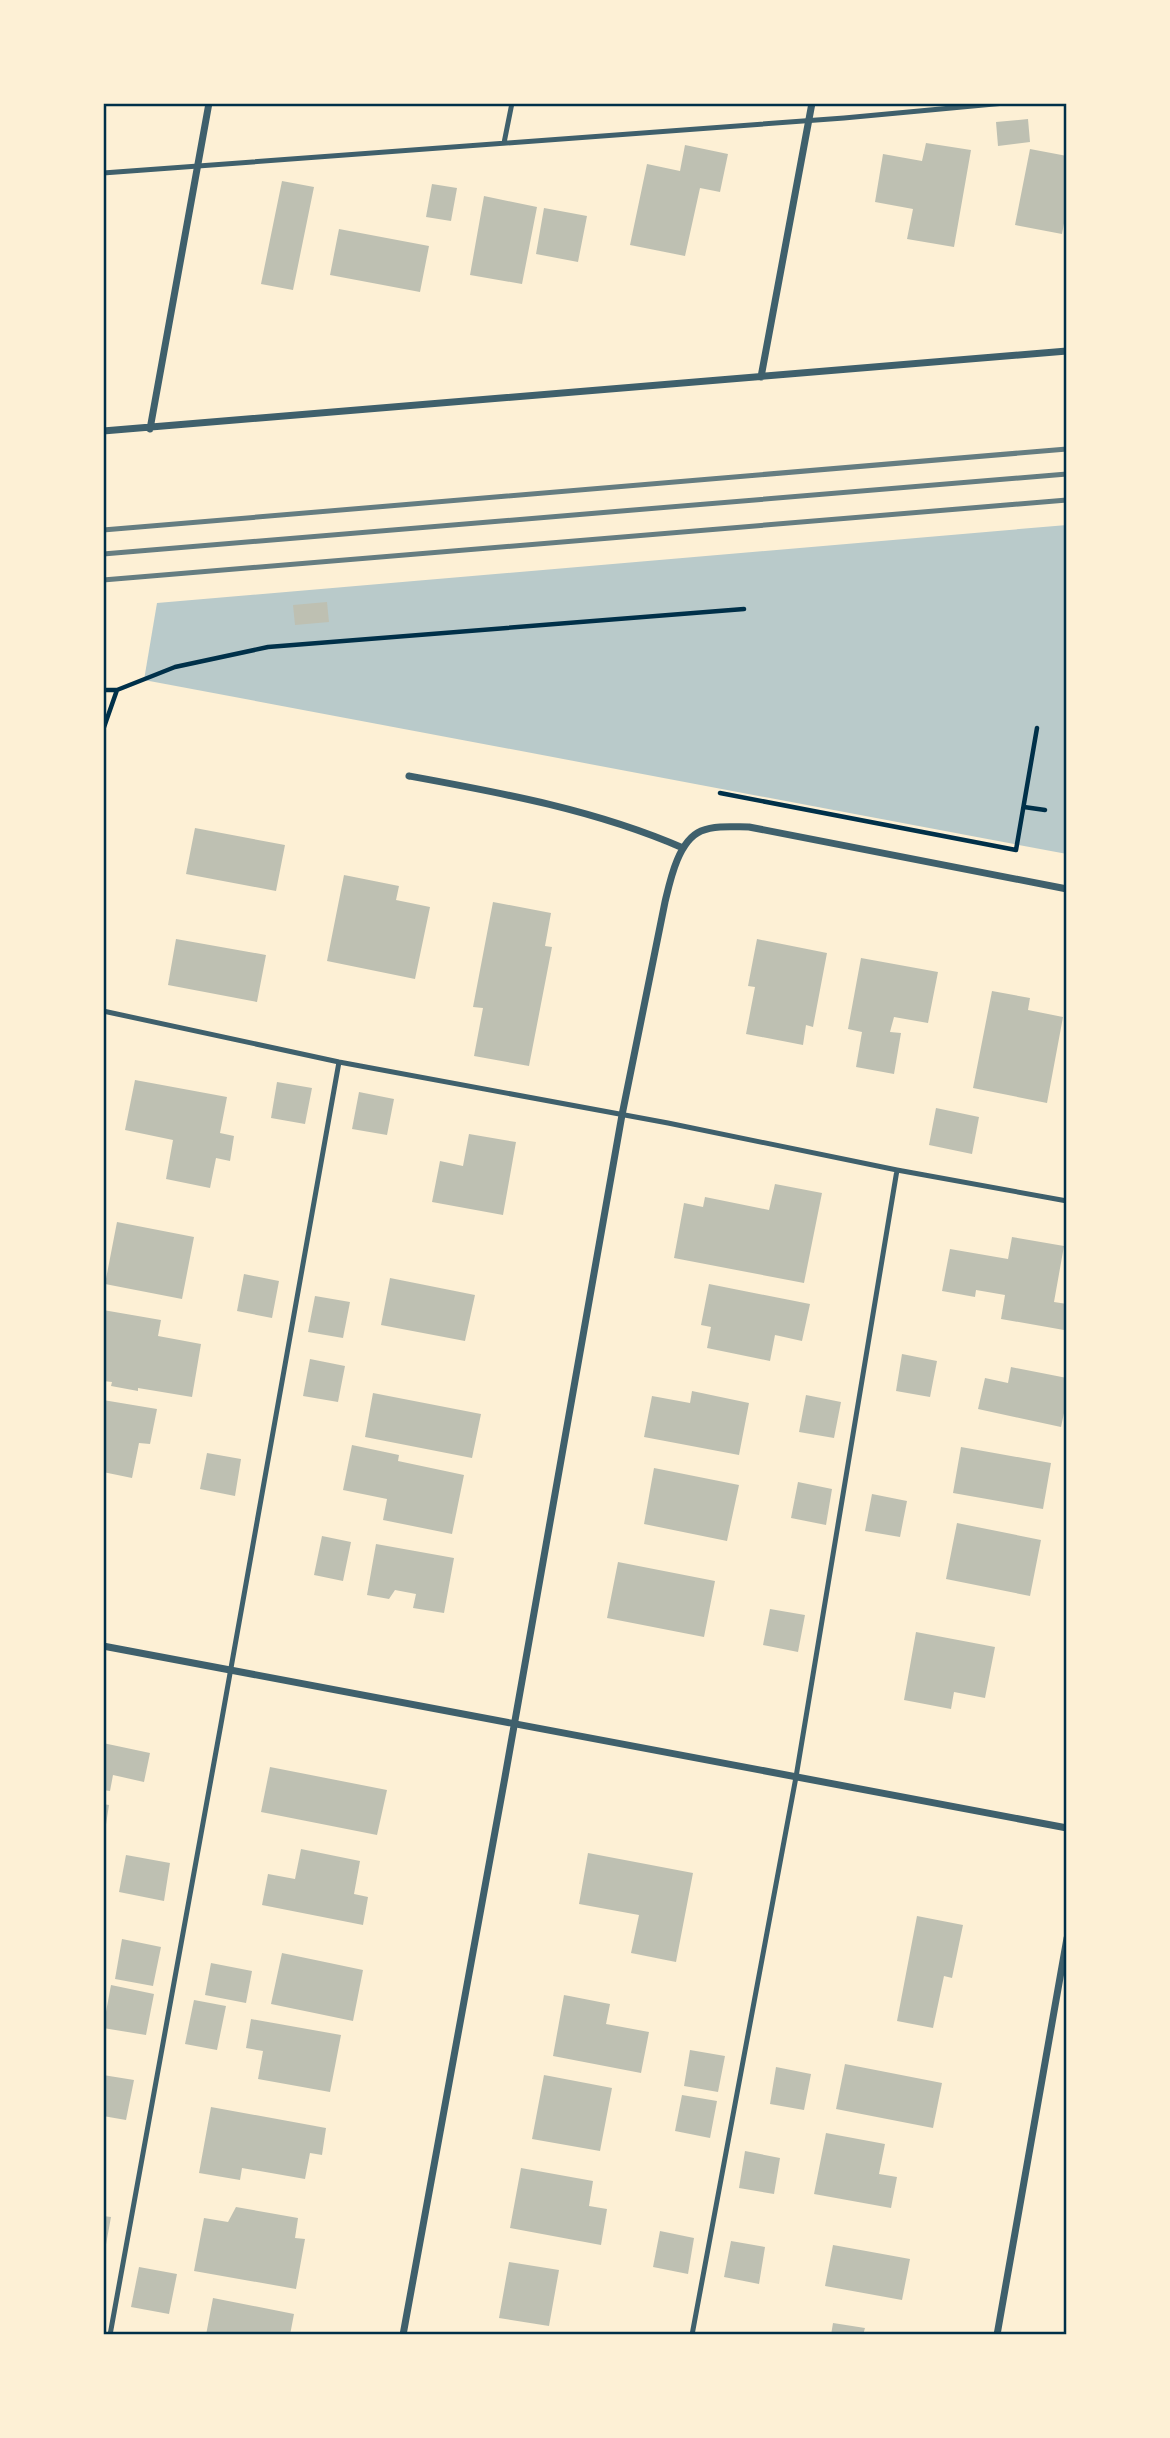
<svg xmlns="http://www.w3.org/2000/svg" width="1170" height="2438" viewBox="0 0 1170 2438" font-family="'Roboto Serif',serif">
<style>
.green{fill:#b9caca}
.building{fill:#bec0b2}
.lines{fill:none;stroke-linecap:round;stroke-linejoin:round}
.path{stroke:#003049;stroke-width:4.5}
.service{stroke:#3f606c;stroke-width:5}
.minor{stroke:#3f606c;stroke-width:7}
.rail{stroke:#657d81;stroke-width:5}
.neatline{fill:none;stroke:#003049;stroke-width:2.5}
</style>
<rect width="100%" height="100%" fill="#fdf0d5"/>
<path class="green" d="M1067 525V854L144 680 157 603Z"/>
<path class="building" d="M1028 119 1030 142 998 146 996 122Z
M926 143 971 150 954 247 907 239 913 209 875 202 883 154 922 161Z
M685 145 728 154 720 192 700 188 685 256 630 245 647 164 680 171Z
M1030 149 1067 156V207L1062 234 1015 225Z
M282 181 314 187 293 290 261 284Z
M432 184 457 188 451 221 426 217Z
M484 196 537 207 522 284 470 275Z
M544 208 587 216 578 262 536 254Z
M339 229 429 246 420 292 330 275Z
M327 602 329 622 295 625 293 605Z
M195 828 285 845 276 891 186 874Z
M344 875 399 886 396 900 430 907 415 979 327 961Z
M493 902 551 913 545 946 552 947 529 1066 474 1056 483 1008 473 1007Z
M176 939 266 955 257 1002 168 985Z
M757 939 827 953 813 1027 806 1025 803 1045 746 1034 755 987 748 986Z
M861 958 938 972 928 1023 894 1017 890 1032 901 1033 894 1074 856 1067 862 1032 848 1029Z
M992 991 1030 998 1028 1010 1063 1017 1047 1103 973 1088Z
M135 1080 227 1097 220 1133 234 1136 230 1161 216 1158 210 1188 166 1179 173 1140 125 1130Z
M277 1082 312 1088 305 1124 271 1118Z
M359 1092 394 1099 387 1135 352 1129Z
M936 1108 979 1117 972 1154 929 1145Z
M469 1134 516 1142 503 1215 432 1202 440 1161 463 1166Z
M775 1184 822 1193 804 1283 674 1258 684 1203 703 1207 705 1197 769 1210Z
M117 1222 194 1237 182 1299 105 1284Z
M1012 1237 1064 1246 1054 1302 1067 1304 1064 1330 1001 1319 1005 1295 976 1290 975 1297 942 1291 950 1249 1008 1259Z
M244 1274 279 1281 272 1318 237 1311Z
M390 1278 475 1295 465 1341 381 1325Z
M709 1284 810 1304 802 1341 775 1335 770 1361 707 1348 711 1327 701 1325Z
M315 1296 350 1302 343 1338 308 1332Z
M103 1310 161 1320 158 1336 201 1344 192 1397 138 1388V1391L111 1386 112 1382 103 1381Z
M902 1354 937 1361 930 1397 896 1391Z
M310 1359 345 1366 338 1402 303 1396Z
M1011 1367 1067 1378V1399L1061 1427 978 1409 985 1378 1008 1383Z
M692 1391 749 1403 739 1455 644 1437 652 1396 690 1403Z
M373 1393 481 1414 472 1458 365 1437Z
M806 1395 841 1402 834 1438 799 1432Z
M103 1400 157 1409 150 1444 139 1443 132 1478 103 1472Z
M352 1445 399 1455 398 1461 464 1475 452 1534 383 1520 387 1499 343 1490Z
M961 1447 1051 1463 1043 1509 953 1493Z
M207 1453 241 1459 235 1496 200 1489Z
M654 1468 739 1485 727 1541 644 1524Z
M798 1482 832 1489 826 1525 791 1518Z
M872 1494 907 1501 900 1537 865 1531Z
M957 1523 1041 1540 1030 1596 946 1579Z
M322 1536 351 1542 343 1581 314 1575Z
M376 1544 454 1558 444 1613 413 1608 416 1594 395 1590 389 1599 367 1595Z
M618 1562 715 1581 704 1637 607 1618Z
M770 1609 805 1615 798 1652 763 1645Z
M916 1632 995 1647 985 1698 954 1692 951 1709 904 1700Z
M103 1743 150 1753 144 1782 113 1775 110 1791 103 1790Z
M270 1767 387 1790 377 1835 261 1812Z
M103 1804 109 1805 105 1831H103Z
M301 1849 360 1861 354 1894 368 1897 363 1925 262 1905 268 1874 295 1879Z
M588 1853 693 1873 676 1962 631 1953 639 1915 579 1904Z
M126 1855 170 1863 164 1901 119 1892Z
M917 1916 963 1925 952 1978 944 1976 933 2028 897 2021Z
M122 1939 161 1947 153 1986 115 1979Z
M282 1953 363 1970 353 2021 271 2004Z
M211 1963 252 1971 246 2003 205 1995Z
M111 1985 154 1994 146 2035 103 2028Z
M564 1995 610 2004 606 2024 649 2032 641 2073 553 2056Z
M194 2000 226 2006 217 2050 185 2044Z
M251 2019 341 2035 330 2092 258 2079 263 2051 246 2048Z
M690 2050 725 2056 718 2092 684 2086Z
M845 2064 942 2083 933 2128 836 2109Z
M776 2067 811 2074 804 2110 770 2104Z
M103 2075 134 2080 126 2120 103 2116Z
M544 2075 612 2088 600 2151 532 2139Z
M682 2095 717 2101 710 2138 675 2131Z
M211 2107 326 2128 322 2155 310 2153 305 2179 242 2168 240 2180 199 2173Z
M826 2133 885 2144 879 2174 897 2177 891 2208 814 2194Z
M745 2151 780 2158 774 2194 739 2188Z
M521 2168 593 2181 589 2206 607 2209 601 2245 510 2228Z
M236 2207 298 2218 295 2238 305 2239 296 2289 194 2271 204 2218 228 2222Z
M103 2216 111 2217 105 2250H103Z
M660 2231 694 2238 688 2274 653 2267Z
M731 2241 765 2247 759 2284 724 2277Z
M833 2245 910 2259 902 2300 825 2286Z
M509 2262 559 2270 549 2326 499 2318Z
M139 2267 177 2274 169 2314 131 2307Z
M213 2298 294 2314 290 2335H206Z
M833 2323 865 2328 863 2335H831Z"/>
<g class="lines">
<path class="path" d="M103 690H117L103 730
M117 690 175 667 268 647 744 609
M720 793 1016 850 1037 728
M1024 807 1045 810"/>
<path class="service" d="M504 143 512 103
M103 173 844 118 1005 103
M103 1011 339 1062 668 1123 897 1170 1067 1201
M110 2335 221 1724 339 1062
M692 2335 796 1777 897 1170"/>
<path class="minor" d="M761 377 812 103
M150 429 209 103
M103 431 1067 351
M409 776C502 793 596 810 683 848
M103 1646 1067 1828
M403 2335 505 1777 622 1115 665 902C670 881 678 841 701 831 716 825 734 827 749 827L1067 889
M997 2335 1067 1938"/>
<path class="rail" d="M103 530 1067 449
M103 554 1067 474
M103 580 1067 500"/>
</g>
<rect width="1170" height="2438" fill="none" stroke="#fdf0d5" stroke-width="210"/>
<rect x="105" y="105" width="960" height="2228" class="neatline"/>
</svg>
